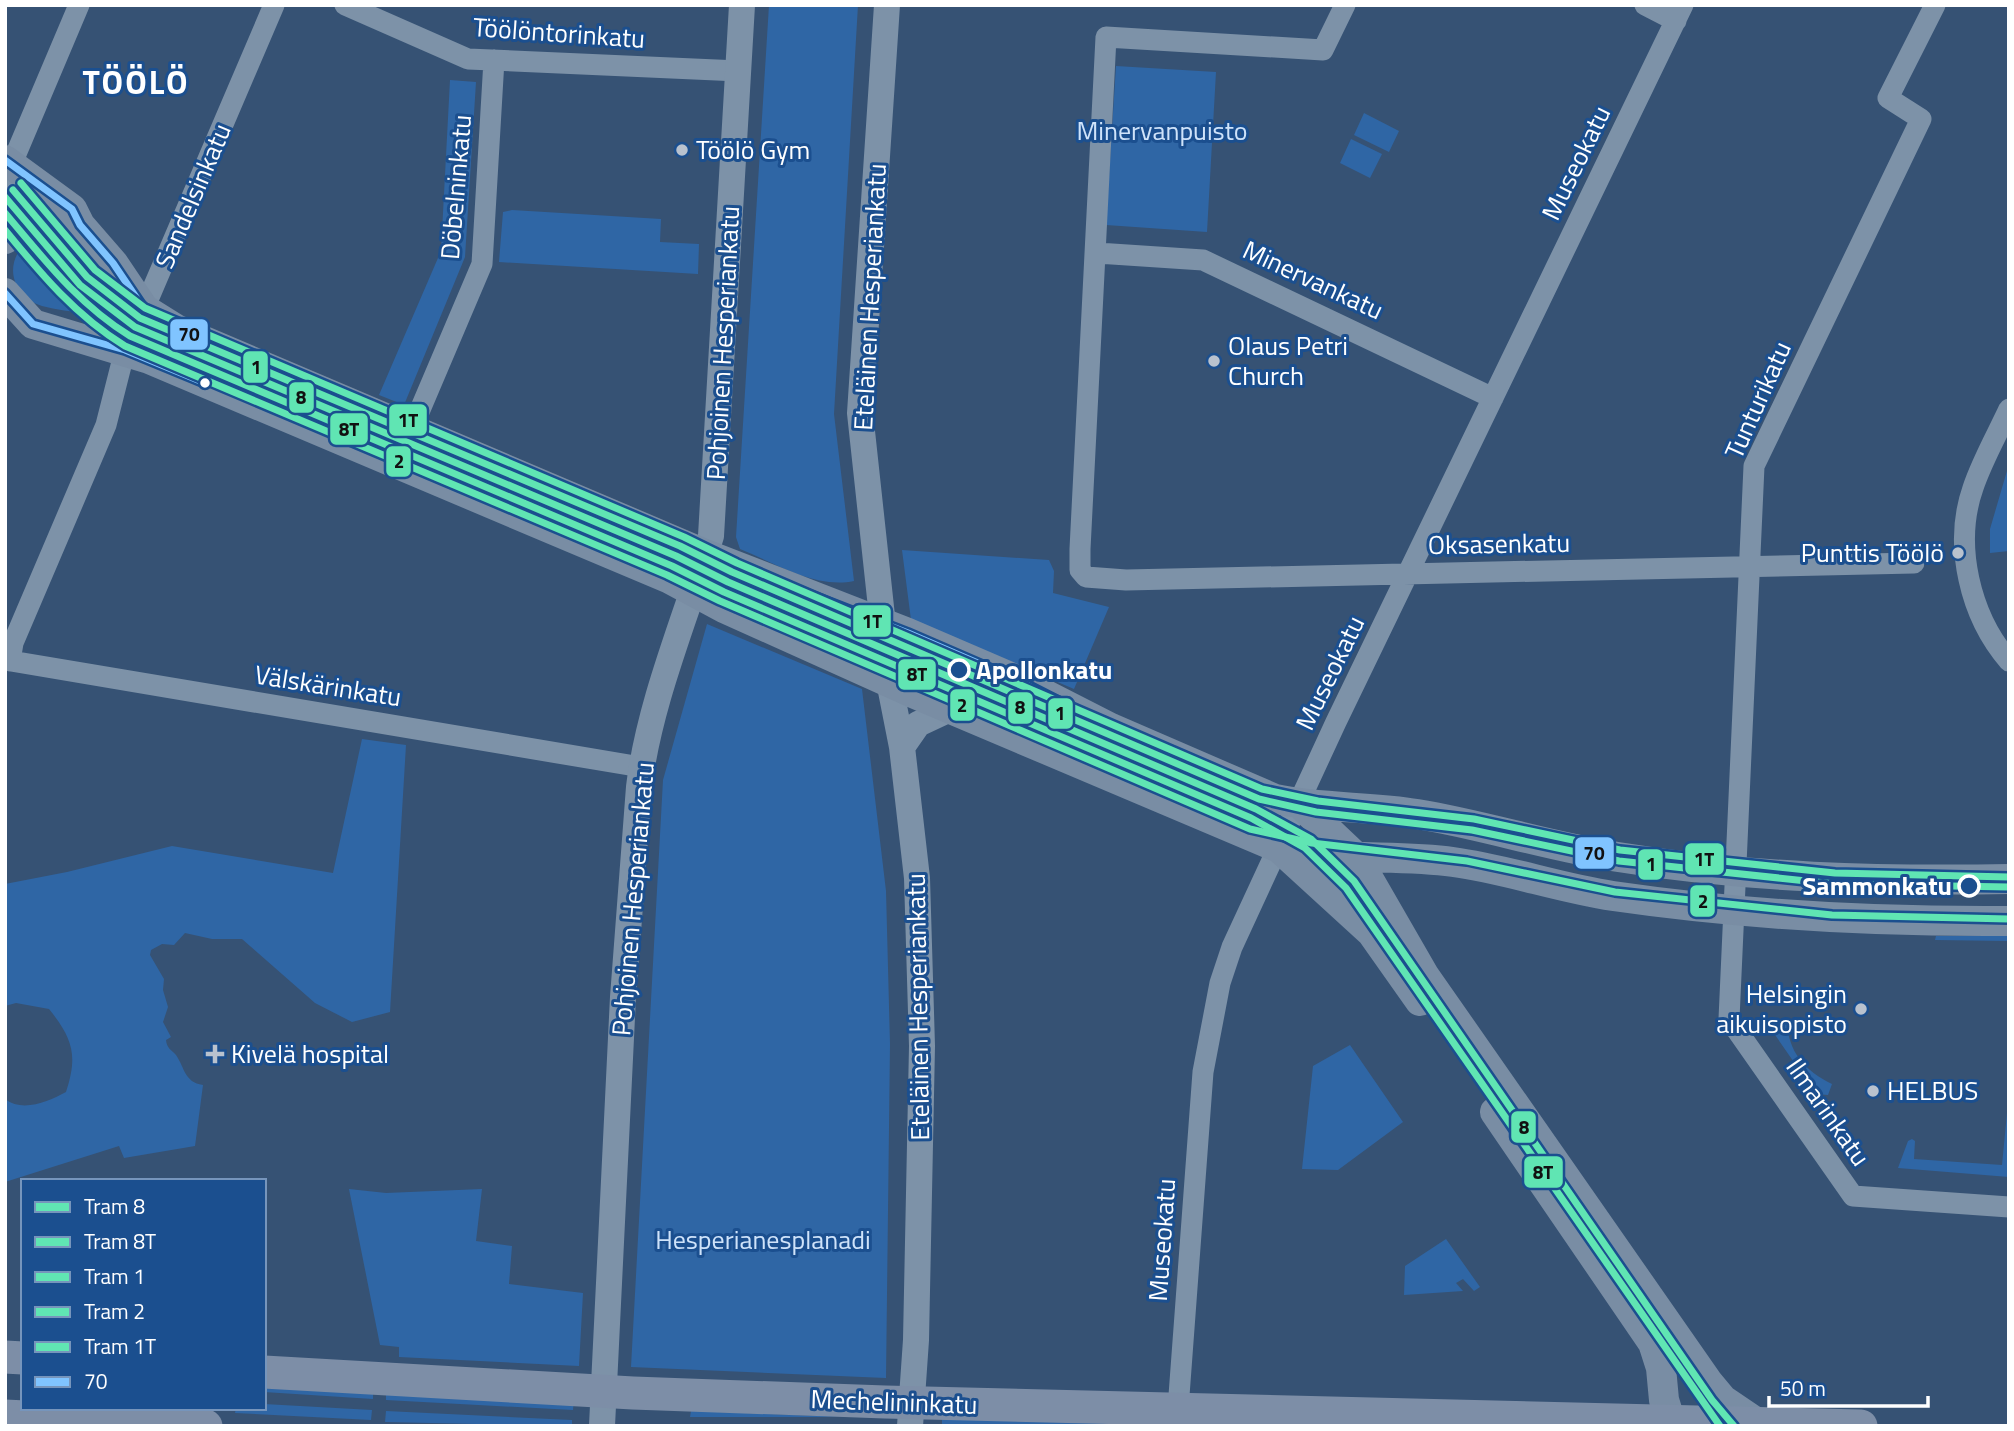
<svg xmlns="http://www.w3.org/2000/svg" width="2014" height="1431" viewBox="0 0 2014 1431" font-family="'Titillium Web',sans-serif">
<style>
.green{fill:#2f66a5}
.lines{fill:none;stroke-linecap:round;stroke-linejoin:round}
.minor{stroke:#7d92a8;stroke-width:21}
.tertiary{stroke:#7d92a8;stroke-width:26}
.secondary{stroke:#798da4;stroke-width:30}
.primary{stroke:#7d8ea7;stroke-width:33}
.bus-1-casing{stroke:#1b4f8f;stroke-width:12}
.bus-1{stroke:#80c4ff;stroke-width:7}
.tram-1-casing{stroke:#1b4f8f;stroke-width:12}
.tram-2-casing{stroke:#1b4f8f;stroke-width:12}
.tram-3-casing{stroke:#1b4f8f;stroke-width:12}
.tram-4-casing{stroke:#1b4f8f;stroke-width:12}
.tram-5-casing{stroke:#1b4f8f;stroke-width:12}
.tram-1{stroke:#60e5b3;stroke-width:7}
.tram-2{stroke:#60e5b3;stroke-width:7}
.tram-3{stroke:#60e5b3;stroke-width:7}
.tram-4{stroke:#60e5b3;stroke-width:7}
.tram-5{stroke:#60e5b3;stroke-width:7}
.poi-dot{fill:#b9c2ce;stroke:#1b4f8f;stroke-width:2.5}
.bus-dot{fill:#fff;stroke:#1b4f8f;stroke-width:2.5}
.stop-dot{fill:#1b4f8f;stroke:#fff;stroke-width:3.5}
.labels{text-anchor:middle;stroke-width:6;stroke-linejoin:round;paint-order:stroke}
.street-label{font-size:26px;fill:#fff;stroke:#1b4f8f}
.park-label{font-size:26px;fill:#cfe3fa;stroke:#1b4f8f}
.poi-label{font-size:26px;fill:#fff;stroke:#1b4f8f;text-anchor:start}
.stop-label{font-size:26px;font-weight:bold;fill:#fff;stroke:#1b4f8f;text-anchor:start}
.district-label{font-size:33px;font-weight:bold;letter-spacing:2px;fill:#fff;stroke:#1b4f8f}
.line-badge{stroke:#1b4f8f;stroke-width:2.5}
.pale-badge-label{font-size:19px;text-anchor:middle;font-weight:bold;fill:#111}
</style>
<rect width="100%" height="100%" fill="#365274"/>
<path class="green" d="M769 5H858L834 414 854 581C815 589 775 563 740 549L736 537Z
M1116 66 1216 72 1207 232 1106 225Z
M450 80 476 82 465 257 404 405 379 395 441 251Z
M1364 113 1399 131 1389 152 1354 135Z
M1351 139 1382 154 1370 178 1340 163Z
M512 210 661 219 660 242 699 244 698 274 499 262 503 212Z
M45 238C74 246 102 269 105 302L70 269Z
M25 244 87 314C72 311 56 310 42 306 13 297 3 265 25 244Z
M2009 464V551L1990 553V529Z
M902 550 1049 560 1054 571 1053 593 1109 607 1074 689 911 620Z
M707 624 862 689 886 891 890 1044 886 1378 631 1367 663 780Z
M362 739 406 745 390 1012 352 1022 315 1003 242 939H212L185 933 174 945 162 944 151 950 150 955 164 979 163 990 168 1007 163 1022 171 1037 166 1040C167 1049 171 1049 176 1055 185 1068 184 1082 203 1085L195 1146 124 1158 119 1146 5 1182V1099C23 1113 49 1101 66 1092 78 1055 73 1039 49 1009L16 1003 5 1006V884L67 872 172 846 333 873Z
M1936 936H2009V941L1935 940Z
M1764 1019 1787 1021C1788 1052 1805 1071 1832 1084L1828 1095 1816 1094Z
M1350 1045 1403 1122 1338 1170 1302 1169 1313 1066Z
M2009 1092V1177L1898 1168 1908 1141 1912 1139 1915 1141 1914 1159 2002 1165Z
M349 1189 386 1193 482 1189 476 1241 512 1246 509 1284 583 1293 579 1366 399 1357V1347L380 1345Z
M1446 1239 1480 1287 1474 1291 1463 1279 1456 1283 1463 1291 1404 1295 1405 1266Z
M264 1383 373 1389V1399L264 1392Z
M386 1389 574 1399 573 1410 386 1400Z
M264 1404 372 1410 371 1420 235 1413 236 1408H264Z
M386 1411 572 1420V1426L385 1422Z
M691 1411 845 1417H690Z
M942 1413 1175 1426 942 1424Z"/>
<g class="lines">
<path class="minor" d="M345 5 468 59 739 71
M1345 5 1323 50 1106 37 1080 549V570L1086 577 1126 580 1914 563
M1645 5 1676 21
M1935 5 1888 98 1921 119 1754 466 1729 1019 1853 1196 2009 1207
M5 180 79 5
M1097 253 1203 260 1493 398
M144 309 274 5
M2009 409C1997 435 1982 461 1973 488 1953 545 1970 616 2009 661
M411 431 482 264 494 60
M5 660 641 767
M10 661 13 643 106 425 125 350
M1178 1409 1203 1072 1220 983 1232 947 1336 722 1683 5"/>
<path class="tertiary" d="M887 5 860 413 889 681 902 747 917 878 922 1046 916 1340 910 1426
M902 747 918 724 950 709
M602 1426 623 997 639 787C649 703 686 617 711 536L742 5"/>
<path class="secondary" d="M5 160 72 209 80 225 113 263 144 309 176 329 705 554 908 633 1017 680 1111 728 1275 799C1322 809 1370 806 1417 814 1485 825 1550 847 1618 857 1747 878 1879 881 2009 879
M5 239 29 226 80 225
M5 293 33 324 149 359 670 579 724 608 913 693 1279 848C1336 862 1395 854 1453 862 1506 869 1559 888 1613 896 1744 915 1877 922 2009 921
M1300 804 1356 857 1424 975 1708 1382 1723 1400 1757 1423
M1279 848 1372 933 1420 1001
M1495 1112 1653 1343 1661 1368 1664 1400 1672 1426"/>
<path class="primary" d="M5 1357 23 1358
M264 1372 633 1393 885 1402 1861 1426
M5 1416 206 1426"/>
<g class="bus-1-casing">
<path id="bus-1" d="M5 160 72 209 80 225 113 263 144 309 176 329 705 554 908 633 1017 680 1111 728 1275 799 1417 814 1593 853 1715 870 1862 878 2009 879
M5 293 33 324 125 350 205 383"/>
</g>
<use href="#bus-1" class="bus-1"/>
<g class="tram-1-casing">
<path id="tram-1" d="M5 197 80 285 135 327 676 556 728 582 1256 809 1311 839 1354 881 1712 1400 1734 1426"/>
</g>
<g class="tram-2-casing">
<path id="tram-2" d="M5 213C44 259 78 304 130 336L672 566 724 592 1251 818 1305 848 1346 888 1720 1426"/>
</g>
<g class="tram-3-casing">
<path id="tram-3" d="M13 190 87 277 140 318 680 546 732 572 1259 799 1316 812 1472 830 1619 861 1835 884 2009 887"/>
</g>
<g class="tram-4-casing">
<path id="tram-4" d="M5 230C41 274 76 316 125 346L667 575 720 601 1250 829 1312 843 1467 861 1615 892 1832 915 2009 919"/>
</g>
<g class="tram-5-casing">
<path id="tram-5" d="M21 183 95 270 145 308 684 537 737 563 1262 789 1318 801 1474 819 1620 850 1835 873 2009 877"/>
</g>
<use href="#tram-1" class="tram-1"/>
<use href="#tram-2" class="tram-2"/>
<use href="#tram-3" class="tram-3"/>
<use href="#tram-4" class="tram-4"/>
<use href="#tram-5" class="tram-5"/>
</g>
<g class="poi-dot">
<circle cx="682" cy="150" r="7"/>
<circle cx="1214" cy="361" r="7"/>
<circle cx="1958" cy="553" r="7"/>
<circle cx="1861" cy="1009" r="7"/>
<path d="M211.5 1043.5h7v7h7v7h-7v7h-7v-7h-7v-7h7z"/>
<circle cx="1873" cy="1091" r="7"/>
</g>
<circle class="bus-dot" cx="205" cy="383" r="6"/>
<g class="stop-dot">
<circle cx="959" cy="670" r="10"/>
<circle cx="1969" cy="886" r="10"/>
</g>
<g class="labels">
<g class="street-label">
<text transform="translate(559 33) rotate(4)" y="9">Töölöntorinkatu</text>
<text transform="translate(1576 163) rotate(-64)" y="9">Museokatu</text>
<text transform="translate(456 187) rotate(-85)" y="9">Döbelninkatu</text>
<text transform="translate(193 196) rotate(-67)" y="9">Sandelsinkatu</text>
<text transform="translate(1313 280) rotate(25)" y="9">Minervankatu</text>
<text transform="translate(870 297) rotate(-87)" y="9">Eteläinen Hesperiankatu</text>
<text transform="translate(723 343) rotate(-87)" y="9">Pohjoinen Hesperiankatu</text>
<text transform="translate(1758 400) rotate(-66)" y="9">Tunturikatu</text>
<text transform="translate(1499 544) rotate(-1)" y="9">Oksasenkatu</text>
<text transform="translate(1330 673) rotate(-64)" y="9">Museokatu</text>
<text transform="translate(328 686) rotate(9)" y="9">Välskärinkatu</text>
<text transform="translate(633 899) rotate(-85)" y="9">Pohjoinen Hesperiankatu</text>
<text transform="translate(918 1007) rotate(-91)" y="9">Eteläinen Hesperiankatu</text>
<text transform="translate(1828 1112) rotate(55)" y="9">Ilmarinkatu</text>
<text transform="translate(1162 1240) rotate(-86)" y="9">Museokatu</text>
<text transform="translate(894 1402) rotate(2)" y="9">Mechelininkatu</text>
</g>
<g class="park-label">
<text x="1162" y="140">Minervanpuisto</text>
<text x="763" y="1249">Hesperianesplanadi</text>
</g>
<g class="poi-label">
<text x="696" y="159">Töölö Gym</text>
<text x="1228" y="355">Olaus Petri<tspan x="1228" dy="30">Church</tspan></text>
<text x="1944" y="562" text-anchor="end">Punttis Töölö</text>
<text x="1847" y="1003" text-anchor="end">Helsingin<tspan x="1847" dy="30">aikuisopisto</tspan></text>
<text x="231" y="1063">Kivelä hospital</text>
<text x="1887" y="1100">HELBUS</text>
</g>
<g class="stop-label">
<text x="976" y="679">Apollonkatu</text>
<text x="1952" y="895" text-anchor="end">Sammonkatu</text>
</g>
<g class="district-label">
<text x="136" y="94">TÖÖLÖ</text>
</g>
</g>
<g class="line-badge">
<rect x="169" y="318" width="40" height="33" rx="7" fill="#80c4ff"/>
<rect x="242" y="350" width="27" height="34" rx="7" fill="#60e5b3"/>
<rect x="288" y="381" width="27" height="33" rx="7" fill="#60e5b3"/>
<rect x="388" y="403" width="40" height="34" rx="7" fill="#60e5b3"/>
<rect x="329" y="412" width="40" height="34" rx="7" fill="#60e5b3"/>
<rect x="385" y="445" width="27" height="33" rx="7" fill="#60e5b3"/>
<rect x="852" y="604" width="40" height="34" rx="7" fill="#60e5b3"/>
<rect x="897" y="658" width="40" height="33" rx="7" fill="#60e5b3"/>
<rect x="949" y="688" width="27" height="34" rx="7" fill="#60e5b3"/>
<rect x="1007" y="691" width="27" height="34" rx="7" fill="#60e5b3"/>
<rect x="1047" y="697" width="27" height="33" rx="7" fill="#60e5b3"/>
<rect x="1574" y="836" width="41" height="34" rx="7" fill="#80c4ff"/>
<rect x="1684" y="842" width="41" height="34" rx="7" fill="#60e5b3"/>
<rect x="1637" y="848" width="27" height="33" rx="7" fill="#60e5b3"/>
<rect x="1689" y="884" width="27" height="34" rx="7" fill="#60e5b3"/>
<rect x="1510" y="1110" width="27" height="34" rx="7" fill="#60e5b3"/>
<rect x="1523" y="1155" width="41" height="34" rx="7" fill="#60e5b3"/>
</g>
<g class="pale-badge-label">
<text x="189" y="341">70</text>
<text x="256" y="374">1</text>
<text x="301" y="404">8</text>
<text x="408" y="427">1T</text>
<text x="349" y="436">8T</text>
<text x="399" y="468">2</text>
<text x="872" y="628">1T</text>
<text x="917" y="681">8T</text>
<text x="962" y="712">2</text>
<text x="1020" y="714">8</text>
<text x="1060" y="720">1</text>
<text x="1594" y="860">70</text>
<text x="1704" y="866">1T</text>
<text x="1651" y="871">1</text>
<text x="1703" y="908">2</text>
<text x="1524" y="1134">8</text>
<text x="1543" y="1179">8T</text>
</g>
<rect width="2014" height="1431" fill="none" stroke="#ffffff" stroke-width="14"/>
<rect x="21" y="1179" width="245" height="231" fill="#1b4f8f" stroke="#7695bc" stroke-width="2"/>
<rect x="35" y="1202" width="35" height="10" fill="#60e5b3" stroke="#7695bc" stroke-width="2"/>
<text x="84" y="1214" font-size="21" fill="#ffffff">Tram 8</text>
<rect x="35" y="1237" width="35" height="10" fill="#60e5b3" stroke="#7695bc" stroke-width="2"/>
<text x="84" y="1249" font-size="21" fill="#ffffff">Tram 8T</text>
<rect x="35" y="1272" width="35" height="10" fill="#60e5b3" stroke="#7695bc" stroke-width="2"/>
<text x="84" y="1284" font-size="21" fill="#ffffff">Tram 1</text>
<rect x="35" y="1307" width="35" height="10" fill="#60e5b3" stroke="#7695bc" stroke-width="2"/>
<text x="84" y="1319" font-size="21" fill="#ffffff">Tram 2</text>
<rect x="35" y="1342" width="35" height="10" fill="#60e5b3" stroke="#7695bc" stroke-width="2"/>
<text x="84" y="1354" font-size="21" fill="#ffffff">Tram 1T</text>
<rect x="35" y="1377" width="35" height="10" fill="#80c4ff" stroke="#7695bc" stroke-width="2"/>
<text x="84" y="1389" font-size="21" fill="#ffffff">70</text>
<path d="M1769 1396v10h159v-10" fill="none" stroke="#ffffff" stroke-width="3.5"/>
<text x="1780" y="1396" font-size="21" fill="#ffffff" stroke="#1b4f8f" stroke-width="5" paint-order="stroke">50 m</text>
</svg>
